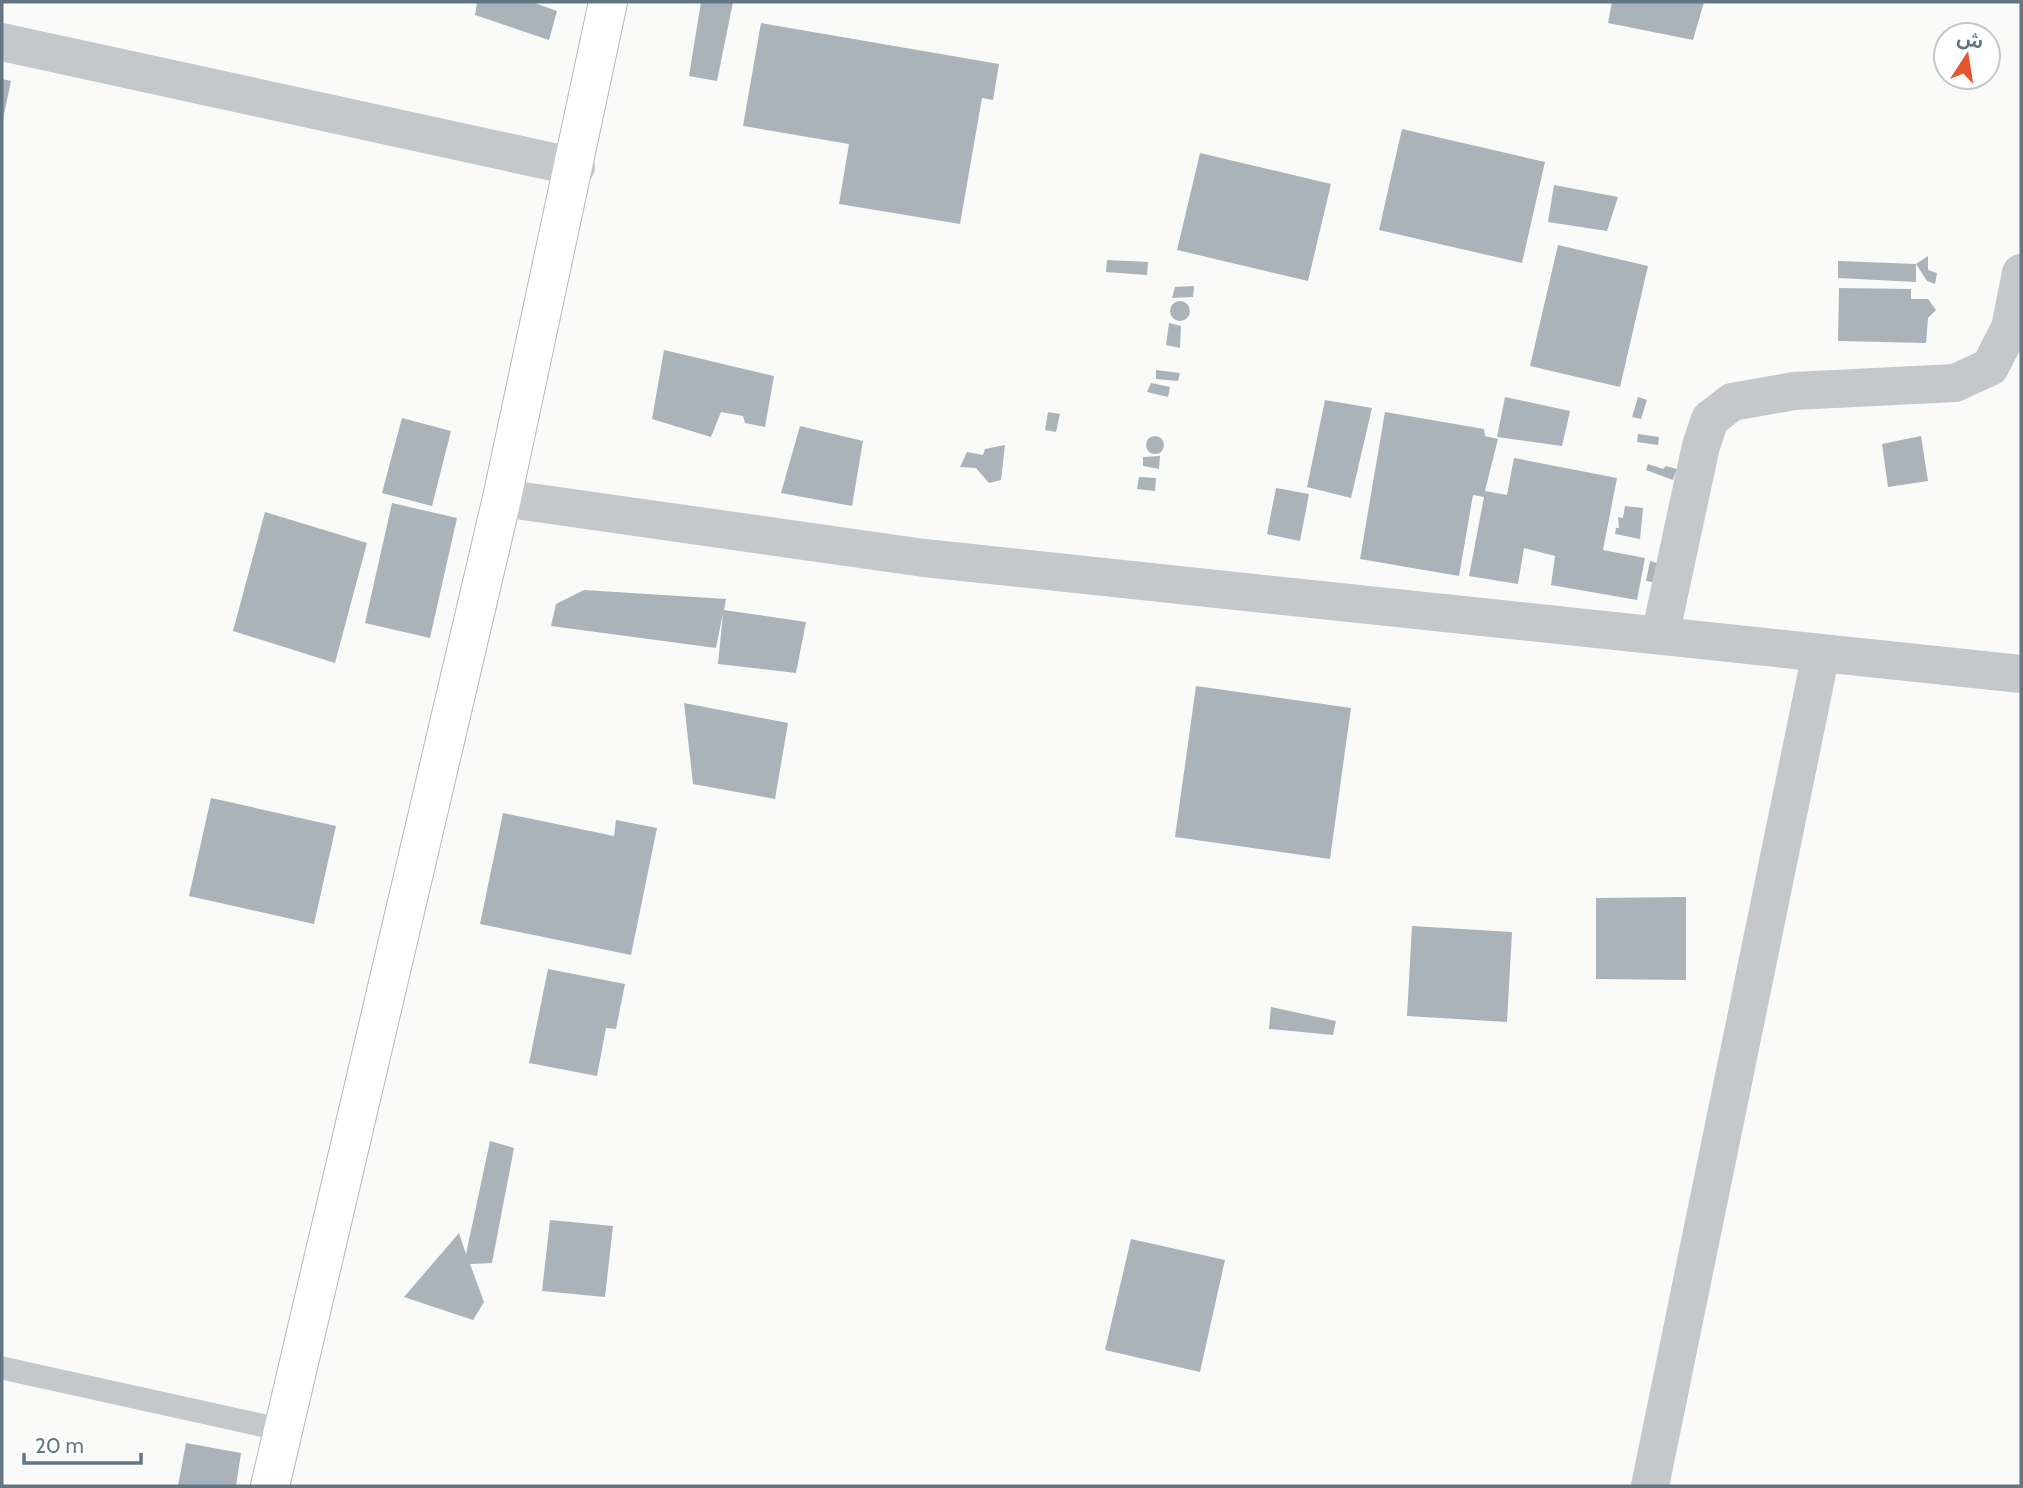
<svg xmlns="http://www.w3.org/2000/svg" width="2023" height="1488" viewBox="0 0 2023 1488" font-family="Cabin,'Noto Sans Arabic',sans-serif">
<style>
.building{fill:#aab3b9}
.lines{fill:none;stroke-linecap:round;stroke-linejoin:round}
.secondary-casing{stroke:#b3babf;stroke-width:40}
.lane{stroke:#c3c8cc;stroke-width:23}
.street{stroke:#c3c8cc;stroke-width:38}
.secondary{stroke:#fff;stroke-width:38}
</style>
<rect width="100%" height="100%" fill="#fafaf8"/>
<path class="building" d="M477 2H532L557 11 549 40 475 15Z
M701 2H733L717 81 689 76Z
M1612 2H1704L1693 40 1608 23Z
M761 23 999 64 993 100 982 98 960 224 839 204 849 144 743 126Z
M2 79 11 81 3 119H2Z
M1402 129 1545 162 1522 263 1379 230Z
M1200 153 1331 184 1308 281 1177 250Z
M1554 185 1618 197 1607 231 1548 222Z
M1558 245 1648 266 1620 387 1530 366Z
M1928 256V270L1937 273 1935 284 1927 281 1916 264V282L1838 278V261L1916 264Z
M1107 260 1148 262 1147 275 1106 272Z
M1194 286 1193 297 1172 298 1175 287Z
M1839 288 1911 289V299H1928L1936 310 1928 318 1926 343 1838 341Z
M1170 311a10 10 0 1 1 20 0a10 10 0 1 1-20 0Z
M1169 323 1181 326 1180 348 1166 345Z
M664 350 774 376 765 427 745 423 743 416 721 412 711 437 652 419Z
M1156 370 1180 373 1178 381 1156 379Z
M1151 383 1170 387 1168 397 1147 392Z
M1505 397 1570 411 1562 446 1497 437Z
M1638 397 1647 400 1641 419 1632 417Z
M1325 400 1372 408 1351 498 1307 487Z
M1048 412 1060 414 1056 432 1045 430Z
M1385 412 1484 429 1485 436 1498 439 1485 491 1507 495 1514 458 1617 478 1603 550 1645 558 1637 600 1551 585 1555 556 1524 548 1518 584 1469 576 1484 497 1473 495 1459 576 1360 559Z
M402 418 451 431 432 506 382 493Z
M800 426 863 441 852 506 781 493Z
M1638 434 1659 437 1658 445 1637 442Z
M1146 445a9 9 0 1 1 18 0a9 9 0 1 1-18 0Z
M1921 436 1928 481 1888 487 1882 444Z
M1005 445 1001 480 989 483 976 468 960 467 967 452 983 455 985 449Z
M1160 456 1159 469 1143 466V457Z
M1648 464 1663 469 1666 466 1677 469 1673 480 1646 470Z
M1139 477 1156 478 1155 491 1137 489Z
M1276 488 1309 494 1300 541 1267 534Z
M392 503 457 518 430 638 365 623Z
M1625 506 1643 508 1640 539 1615 534 1616 528H1619L1618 517 1623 518Z
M265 512 367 543 335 663 233 631Z
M1650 561 1668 566V585L1646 581Z
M584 590 726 599 724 610 806 622 796 673 718 664 723 613 716 648 551 626 556 604Z
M1196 686 1351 708 1330 859 1175 837Z
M684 703 788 723 775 799 693 784Z
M211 798 336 826 314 924 189 896Z
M503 813 614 836 616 820 657 828 631 955 480 924Z
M1686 897V980L1596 979V898Z
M1412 926 1512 932 1507 1022 1407 1016Z
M548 969 625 984 616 1029 606 1028 597 1076 529 1063Z
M1271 1007 1336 1021 1333 1035 1269 1029Z
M490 1141 514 1148 492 1263 470 1264 484 1302 473 1320 404 1297 459 1233 466 1254Z
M550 1220 613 1226 605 1297 542 1291Z
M1131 1239 1225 1260 1200 1372 1105 1350Z
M186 1443 241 1453 236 1486H178Z"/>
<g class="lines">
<g class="secondary-casing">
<path id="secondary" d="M270 1486 502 498 608 2"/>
</g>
<path class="lane" d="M2 1368 283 1430"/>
<path class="street" d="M2 42 576 167
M502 498 924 558 2021 674
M1660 636 1701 446 1710 419 1732 402 1794 391 1955 383 1990 367 2010 328 2021 273
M1650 1486 1821 653"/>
<use href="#secondary" class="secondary"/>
</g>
<rect width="2023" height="1488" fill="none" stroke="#657683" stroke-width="7"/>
<g transform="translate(1967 56) rotate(12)"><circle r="33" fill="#ffffff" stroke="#c1c8cd" stroke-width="2"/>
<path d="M0-5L12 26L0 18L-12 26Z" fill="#e4572e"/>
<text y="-10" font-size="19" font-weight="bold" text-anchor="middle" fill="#657683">ش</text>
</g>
<path d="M24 1453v10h117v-10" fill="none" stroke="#657683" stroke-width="3.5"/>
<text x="35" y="1453" font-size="21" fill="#657683" stroke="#ffffff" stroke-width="5" paint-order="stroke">20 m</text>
</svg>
